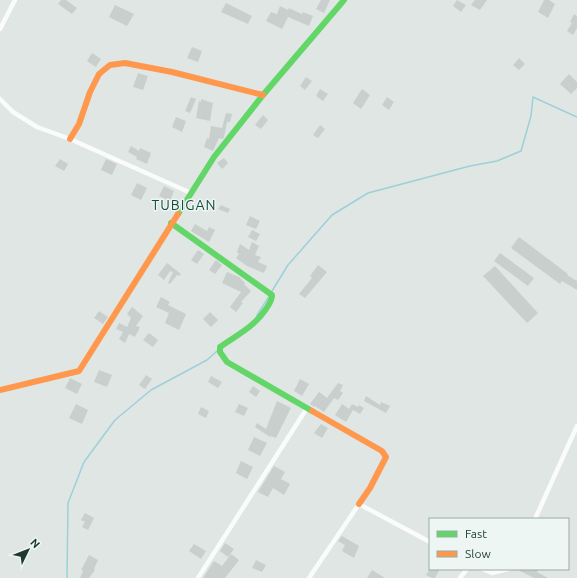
<svg xmlns="http://www.w3.org/2000/svg" width="577" height="578" viewBox="0 0 577 578" font-family="Ubuntu,sans-serif">
<style>
.lines{fill:none;stroke-linecap:round;stroke-linejoin:round}
.stream{stroke:#9dd0d8;stroke-width:1.5}
.building{fill:#c9cfcc}
.street{stroke:#fafbfb;stroke-width:4.5}
.fast{stroke:#63d668;stroke-width:6}
.slow{stroke:#ff974d;stroke-width:6}
.labels{text-anchor:middle;stroke-width:3;stroke-linejoin:round;paint-order:stroke}
.quarter-label{font-size:14px;letter-spacing:1px;fill:#194c40;stroke:#edf6f2}
</style>
<rect width="100%" height="100%" fill="#e0e6e3"/>
<g class="lines">
<path class="stream" d="M272 291 288 265 332 215 368 193 470 166 497 161 521 151 531 116 533 97 577 117
M257 315 270 295
M67 578 68 503 84 462 115 420 151 390 207 360 217 351"/>
</g>
<path class="building" d="M61 0H66L77 8 72 14 58 4Z
M321 0H330L324 13 316 9Z
M457 0 466 5 461 12 453 6Z
M475 0H487L480 10 471 5Z
M544 0H549L555 4 548 18 538 12Z
M226 3 252 16 248 24 221 12Z
M115 5 134 14 127 26 109 17Z
M280 6 288 10 289 8 302 14 303 12 313 16 309 26 288 17 282 29 266 21 271 12 277 14Z
M574 14 577 16V28L573 35 567 31 572 23 570 22Z
M192 47 202 51 198 62 187 58Z
M92 53 101 59 96 67 87 61Z
M519 58 525 64 519 70 513 65Z
M138 73 148 76 143 90 133 87Z
M569 74 577 82V88L571 94 560 84Z
M306 77 312 81 305 90 300 86Z
M320 89 328 94 323 101 316 96Z
M362 89 370 95 361 109 353 103Z
M191 97 196 99 190 113 185 111Z
M387 97 394 102 389 110 382 105Z
M201 99 213 103 210 121 196 118 199 101 201 102Z
M226 113 232 114 230 122H227L224 137 223 139 219 138 213 151 204 147 207 138 209 139 211 126 222 128Z
M263 115 268 120 261 129 255 125Z
M176 117 186 121 182 132 172 127Z
M320 125 325 129 318 138 313 135Z
M131 146 139 151 140 148 151 153 147 164 136 159 137 157 128 152Z
M224 158 228 163 222 169 217 163Z
M60 159 68 164 64 171 55 166Z
M106 159 117 164 112 175 101 170Z
M137 183 147 188 141 200 131 195Z
M164 186 174 191 170 201 159 196Z
M221 205 230 209 228 213 218 209Z
M250 216 260 221 256 229 246 225Z
M195 224 207 231 209 227 215 230 209 242 191 231Z
M252 230 260 234 256 241 248 237Z
M519 237 568 274 567 275 577 281V290L562 281 560 284 511 248Z
M252 242 259 246 255 255 261 257 258 262 267 266 264 273 247 266 236 258 239 254 237 252 240 244 249 250Z
M198 250 204 254 197 264 191 260Z
M500 253 534 278 528 286 494 261Z
M216 260 222 265 215 274 209 270Z
M167 263 181 274 179 276 177 275 170 284 168 283 173 272 170 271 164 280 158 275Z
M318 265 327 272 305 298 299 294 312 278 310 276Z
M495 266 538 313 527 323 483 276Z
M227 272 239 277 245 283 244 284 251 291 241 302 243 303 236 312 230 307 241 292 222 283Z
M161 297 170 302 168 305 186 314 179 330 165 323 169 313 156 307Z
M132 307 143 316 136 326 140 327 135 337 129 334 125 343 119 339 123 332 116 329 119 323 127 327 131 318 127 314Z
M99 311 108 317 103 324 94 318Z
M210 312 218 320 211 327 203 319Z
M149 333 158 340 153 347 143 340Z
M99 370 112 375 107 387 94 382Z
M146 375 152 379 145 389 139 385Z
M211 376 222 382 218 388 208 382Z
M70 378 82 384 77 394 65 388Z
M300 379 309 384 302 396 294 391Z
M338 383 343 385 340 391 343 393 338 400 334 398 324 412 315 406V407L310 404 319 392 327 398Z
M253 386 260 391 256 397 249 392Z
M366 396 380 405 381 402 390 406 386 413 364 401Z
M277 401 291 408 276 438 270 436V437L255 427 257 423 266 429Z
M76 404 88 410 82 424 69 418Z
M239 404 248 408 244 416 235 412Z
M342 404 349 409 352 404 358 407 359 405 364 408 360 414 353 410 346 422 335 415Z
M201 407 209 411 206 418 198 414Z
M321 424 328 428 322 438 314 433Z
M254 437 267 443 260 456 248 450Z
M241 461 253 467 247 479 236 473Z
M274 466 285 472 281 479 290 484 284 495 273 488 268 497 258 492Z
M85 513 94 518 88 530 82 527 85 522 81 520Z
M342 536 359 546 354 558 342 551 345 545 338 541Z
M225 543 234 549 228 557 220 551Z
M194 544 206 551 201 559 189 551Z
M231 554 239 560 225 578H203L214 561 222 566Z
M89 555 98 560 94 569 95 570 89 578H80L83 571 81 570Z
M256 560 266 565 262 572 252 568Z
M430 569H440L435 578H432L426 575Z
M516 569H539L537 572 548 578H534Z
M372 570 385 578H367Z"/>
<g class="lines">
<path class="street" d="M0 29 15 0
M0 99 13 112 37 127 70 139 191 193
M535 519 577 426
M483 569 492 573 508 569
M198 578 307 408
M309 578 359 504 430 542
M460 578 467 569"/>
<path class="fast" d="M178 214 214 157 263 95 344 0
M171 223 272 295C272 301 269 304 266 309 253 328 238 334 220 347V352L227 362 312 411"/>
<path class="slow" d="M70 139 79 124 90 92 99 74 110 65 125 63 172 72 263 95
M0 390 79 371 178 214
M312 411 382 451 386 457 370 488 359 504"/>
</g>
<g class="labels">
<g class="quarter-label">
<text x="184" y="210">TUBIGAN</text>
</g>
</g>
<rect x="429" y="518" width="140" height="52" fill="#edf6f2" stroke="#9aaba5"/>
<rect x="437" y="531" width="20" height="6" fill="#63d668" stroke="#9aaba5"/>
<text x="465" y="538" font-size="12" fill="#1e3a32">Fast</text>
<rect x="437" y="551" width="20" height="6" fill="#ff974d" stroke="#9aaba5"/>
<text x="465" y="558" font-size="12" fill="#1e3a32">Slow</text>
<g transform="translate(28 550) rotate(47)" stroke="#edf6f2" stroke-width="3" paint-order="stroke">
<path d="M0-3L7 15L0 10L-7 15Z" fill="#1e3a32"/>
<text y="-6" font-size="11" font-weight="bold" text-anchor="middle" fill="#1e3a32">N</text>
</g>
</svg>
